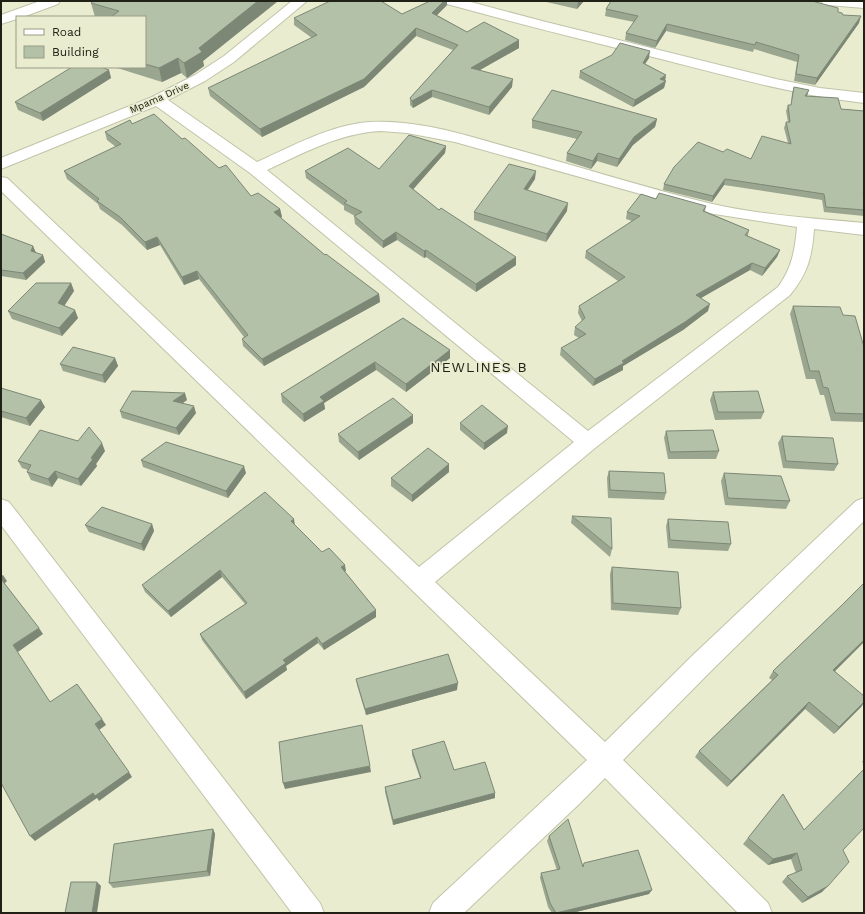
<svg xmlns="http://www.w3.org/2000/svg" width="865" height="914" viewBox="0 0 865 914" font-family="'Work Sans',sans-serif">
<style>
.lines{fill:none;stroke-linecap:round;stroke-linejoin:round}
.street-casing{stroke:#c1c4a8;stroke-width:2}
.secondary-casing{stroke:#c1c4a8;stroke-width:2}
.street{fill:#fff;fill-rule:evenodd}
.secondary{fill:#fff;fill-rule:evenodd}
.wall{fill:#9aa690}
.shaded-wall{fill:#7d8776}
.building{fill:#b3c1a8;stroke:#7d8776}
.labels{text-anchor:middle;stroke-width:3.5;stroke-linejoin:round;paint-order:stroke}
.far-street-label{font-size:10px;fill:#202116;stroke:#e9eccf}
.quarter-label{font-size:14px;letter-spacing:1px;fill:#202116;stroke:#e9eccf}
</style>
<rect width="100%" height="100%" fill="#e9eccf"/>
<g class="lines">
<g class="street-casing">
<path id="street" d="M292 1H307L234 62 205 81 168 100 257 162C293 146 330 125 369 122 417 119 465 135 511 148 577 166 642 187 708 203 759 215 812 218 864 223V235L814 229C812 257 808 273 790 295L595 448 435 582 605 742 694 654 856 501 864 498V521L712 670 623 760 768 903 772 913H738L605 778 576 807 464 913H429L433 903 587 760 1 191V177L7 178 419 567 574 442 250 173 156 106 1 169V158L152 97 195 75 224 56ZM381 131 407 133 455 142 708 213 797 227C795 250 792 268 778 287L588 431 267 170C304 153 339 133 381 131Z
M445 1H467L546 22 776 79 820 88 864 93V103C796 95 731 77 665 60 592 42 519 24 447 4Z
M821 1H864V8L828 5 823 4Z
M1 499 9 502 320 903 324 913H292L1 525Z"/>
</g>
<g class="secondary-casing">
<path id="secondary" d="M40 1H60L58 4 23 17H17V19L1 24V15Z"/>
</g>
<use href="#street" class="street"/>
<use href="#secondary" class="secondary"/>
</g>
<path class="wall" d="M93 1H278L203 61 204 66 187 78 181 73 162 82 114 67H145V17H95L91 3Z
M430 1H447V5L437 15 467 32 519 40V48L480 70 512 87 489 115 432 97 413 108 410 105V98L453 50 416 36 364 87 262 137 210 96 208 88 312 38 294 25V18L402 14Z
M542 1H584L577 9Z
M606 9 838 12 859 23 815 85 794 81 797 62 754 49 753 52 666 31 655 48 625 40 626 33 634 22 605 16Z
M649 58 645 64 665 81 664 88 633 107 579 78 580 71Z
M109 70 111 78 43 121 18 110 15 102Z
M794 87 807 96 841 109 864 111V216L824 212 822 200 724 185 712 202 663 190 664 184 723 152 751 159 788 143 784 128 786 122H788L786 111 788 105H791L792 93Z
M657 119 655 127 633 145 617 167 597 161 591 169 566 161 567 153 577 139 532 128V120Z
M132 124 182 139 219 168 251 196 280 209 282 217 280 218 325 255 379 294 380 302 264 366 243 346 242 339 244 337 199 279 184 285 160 245 147 250 122 225 100 209 98 204 67 179 64 171 116 147 107 140 105 132Z
M446 146 445 153 413 189 439 210 516 265 476 292 426 257 424 258 397 240 383 248 355 224 354 216H355L344 210V206L306 178 305 171 379 169Z
M535 179 528 190 567 211 546 242 474 220V212Z
M656 199 706 206 705 211 749 230 748 236 780 250 777 257 762 276 750 270 701 298 708 311 683 330 623 366V370L593 386 560 355 561 348 579 338 574 335 575 327 582 321 578 313 579 306 618 281 585 258 586 251 632 221 626 219 627 212Z
M1 234 33 246 36 253 43 255 45 262 26 280 1 276Z
M71 283 74 291 64 305 78 318 62 336 12 319 8 311Z
M793 306 843 315 864 347V422L831 421 824 395H820L815 379H806L790 314Z
M403 318 450 350V358L406 392 376 370 324 403 325 409 304 422 282 402 281 394Z
M115 358 118 366 105 383 63 371 60 364Z
M1 388 45 407 30 426 1 417Z
M713 392 764 412 761 419 715 420 710 400Z
M187 400 183 403 196 413 179 435 122 418 120 411Z
M413 415V423L359 460 339 442 338 434Z
M460 423 507 433 484 450 460 430Z
M666 431 719 451 716 459H668L664 438Z
M782 436 838 464 834 471 783 468 778 443Z
M105 451 96 464 97 466 81 486 58 478 52 487 31 480 27 472 28 470 22 468 18 461Z
M141 460 246 473 228 498 143 467Z
M449 464V472L412 502 391 486V478Z
M609 471 666 493 664 500 608 498 607 478Z
M724 473 790 501 786 509 725 505 721 481Z
M572 516 612 549 610 557 571 523Z
M668 519 731 544 728 551 668 548 666 526Z
M152 524 154 531 144 551 89 532 85 525Z
M295 526 322 552 345 565V572L376 610V617L324 650 318 643 286 666 287 670 246 699 202 640 200 634 245 604 222 577 171 617 145 592 142 585Z
M612 567 681 608 678 615 611 610 610 574Z
M864 583V642L835 671 862 706 834 734 805 709 727 787 695 757 699 751 772 680 769 678 773 671 841 606Z
M356 679 457 690 366 715 357 685Z
M412 750 454 770 495 793V798L393 825 385 792V787L420 778 412 755Z
M864 759V764L862 762Z
M783 794 804 830 843 850 822 892 802 903 782 882 787 876 796 873 791 859 768 865 743 844Z
M213 829 215 834 210 876 113 888 109 883Z
M549 836 583 867 649 894 572 913H552L548 907 540 878 541 873 557 870 547 841Z"/>
<path class="shaded-wall" d="M258 1H278L203 61 204 66 187 78 184 63 199 48Z
M444 1H447V5L432 20V13Z
M579 1H584L577 9 578 2Z
M861 16 859 23 815 85 817 78Z
M667 24 666 31 655 48 657 41Z
M416 28V36L364 87 262 137 260 129Z
M519 40V48L471 75V68Z
M650 51 649 58 641 70 643 63Z
M178 58 181 73 162 82 159 68Z
M109 70 111 78 43 121 40 113Z
M666 75 665 82 666 81 664 88 633 107 635 100 660 79Z
M513 79 512 87 489 115V107Z
M432 90V97L413 108 412 101Z
M809 90 807 96 803 102 805 96Z
M657 119 655 127 633 145 617 167 619 159 634 137Z
M446 146 445 153 410 193 409 186Z
M598 153 597 161 591 169 593 161Z
M536 171 535 179 523 196 524 189Z
M725 179 724 185 712 202 713 196Z
M568 203 567 211 546 242 547 234Z
M280 209 282 217 275 220 274 212Z
M396 232 397 240 383 248V241Z
M157 237 160 245 147 250 145 242Z
M33 246 36 253 31 251Z
M426 250V257L424 258V251Z
M780 250 777 257 762 276 765 268Z
M43 255 45 262 26 280 23 273Z
M516 257V265L476 292V284Z
M752 263 750 270 694 302 696 295Z
M197 271 199 279 184 285 182 277Z
M71 283 74 291 61 311 58 303Z
M379 294 380 302 264 366 262 359Z
M710 304 708 311 683 330 623 366V370L593 386 595 379Z
M75 310 78 318 62 336 59 328Z
M450 350V358L406 392V384Z
M115 358 118 366 105 383 102 375Z
M375 362 376 370 324 403 325 409 304 422 303 414 320 397Z
M185 393 187 400 175 408 173 401Z
M41 400 45 407 30 426 26 418Z
M194 406 196 413 179 435 176 428Z
M413 415V423L359 460 358 452Z
M508 426 507 433 484 450V443Z
M102 443 105 451 96 464 97 466 81 486 78 479 91 458Z
M449 464V472L412 502V495Z
M244 466 246 473 228 498 226 491Z
M55 471 58 478 52 487 48 479Z
M294 519 295 526 291 521Z
M152 524 154 531 144 551 141 544Z
M345 565 346 571 342 574 341 567Z
M220 570 222 577 171 617 168 611Z
M3 575 7 581 4 584 1 579V576Z
M376 610V617L324 650 322 644Z
M39 628 43 634 18 652 13 645Z
M317 637 318 643 286 666 287 670 246 699 244 692 283 660Z
M864 640V642L828 678 833 670Z
M458 683 457 690 366 715 365 709Z
M809 702 805 709 727 787 731 781Z
M864 702 862 706 834 734 839 727Z
M102 719 106 725 99 730 95 724Z
M370 766 371 772 285 789 283 783Z
M129 772 132 777 99 801 97 798 35 841 30 836 93 793Z
M495 793V798L393 825V820Z
M213 829 215 834 210 876 207 871Z
M797 853 791 859 768 865 773 859Z
M97 882 101 886 97 913H92Z
M828 886 822 892 802 903 808 897Z
M652 890 649 894 572 913H557Z"/>
<path class="building" d="M93 1H258L199 48 202 52 184 63 178 58 159 68 145 64V17H111L119 11 91 3Z
M330 1H381L402 14 430 1H444L432 13 467 32 484 22 519 40 471 68 513 79 489 107 432 90 412 101 410 98 458 45 416 28 364 79 260 129 208 88 317 35 294 18Z
M611 1H812L838 8V12L842 13 843 15 861 16 817 78 796 74 799 55 756 42 755 45 667 24 657 41 626 33 638 16 606 9Z
M620 43 650 51 643 63 666 75 660 79 666 81 635 100 580 71 612 55Z
M72 67H101L109 70 40 113 15 102Z
M794 87 809 90 805 96 838 98 841 109 864 111V193H863L864 196V210L826 207 824 194 725 179 713 196 664 184 674 167 698 142 723 152 727 149 751 159 762 136 791 144 786 122H790L788 105H791Z
M552 90 657 119 634 137 619 159 598 153 593 161 567 153 582 132 532 120Z
M154 114 182 139 185 138 219 168 226 165 251 196 258 193 280 209 274 212 325 255 326 254 379 294 262 359 242 339 248 335 197 271 182 277 157 237 145 242 120 217 97 201 99 199 64 171 121 144 105 132 130 120 132 124Z
M409 135 446 146 409 186 439 210 441 208 516 257 476 284 426 250 424 251 396 232 383 241 354 216 362 212 344 203 347 201 305 171 348 148 379 169Z
M509 164 536 171 524 189 568 203 547 234 474 212Z
M659 193 706 206 703 211 749 230 745 235 780 250 765 268 752 263 696 295 710 304 685 322 622 361 624 363 595 379 561 348 586 334 575 327 585 318 579 306 625 277 586 251 640 216 627 212 641 194 656 199Z
M1 234 33 246 31 251 43 255 23 273 1 270Z
M36 283H71L58 303 75 310 59 328 8 311Z
M793 306 840 307 843 315 855 316 864 347V414L835 413 828 388 823 387 819 371H810Z
M403 318 450 350 406 384 375 362 320 397 324 401 303 414 281 394Z
M73 347 115 358 102 375 60 364Z
M1 388 41 400 26 418 1 411Z
M132 391 185 393 173 401 194 406 176 428 120 411Z
M758 391 764 412H718L713 392Z
M393 398 413 415 358 452 338 434Z
M482 405 508 426 484 443 460 423Z
M89 427 102 443 91 458 93 459 78 479 55 471 48 479 27 472 31 465 18 461 40 430 78 441Z
M713 430 719 451 670 452 666 431Z
M782 436 833 438 838 464 786 461Z
M166 442 244 466 226 491 141 460Z
M428 448 449 464 412 495 391 478Z
M609 471 664 473 666 493 610 490Z
M724 473 781 476 790 501 728 498Z
M265 492 294 519 291 521 322 552 329 548 345 565 341 567 376 610 322 644 317 637 283 660 286 663 244 692 200 634 247 603 220 570 168 611 142 585Z
M102 507 152 524 141 544 85 525Z
M572 516 611 518 612 549Z
M668 519 728 522 731 544 670 540Z
M612 567 678 572 681 608 613 603Z
M1 579 39 628 13 645 50 702 77 684 102 719 95 724 129 772 95 796 93 793 30 836 1 783Z
M864 583V640L833 670 864 696V702L839 727 809 702 731 781 699 751 778 675 773 671 841 606Z
M448 654 458 683 365 709 356 679Z
M362 725 370 766 283 783 279 742Z
M444 741 454 770 485 762 495 793 393 820 385 787 421 778 412 750Z
M864 769V828L843 850 849 862 828 886 808 897 787 876 802 870 797 853 773 859 748 838 783 794 804 830Z
M568 819 583 867 584 863 638 850 652 890 556 913 550 903 541 873 560 869 549 836Z
M213 829 207 871 109 883 114 844Z
M71 882H97L92 913H65Z"/>
<g class="labels">
<g class="far-street-label">
<text transform="translate(159 97) rotate(-24)" y="4">Mpama Drive</text>
</g>
<g class="quarter-label">
<text x="479" y="372">NEWLINES B</text>
</g>
</g>
<rect width="865" height="914" fill="none" stroke="#202116" stroke-width="4"/>
<rect x="16" y="16" width="130" height="52" fill="#e9eccf" stroke="#999b85"/>
<rect x="24" y="29" width="20" height="6" fill="#ffffff" stroke="#999b85"/>
<text x="52" y="36" font-size="12" fill="#202116">Road</text>
<rect x="24" y="46" width="20" height="12" fill="#b3c1a8" stroke="#999b85"/>
<text x="52" y="56" font-size="12" fill="#202116">Building</text>
</svg>
